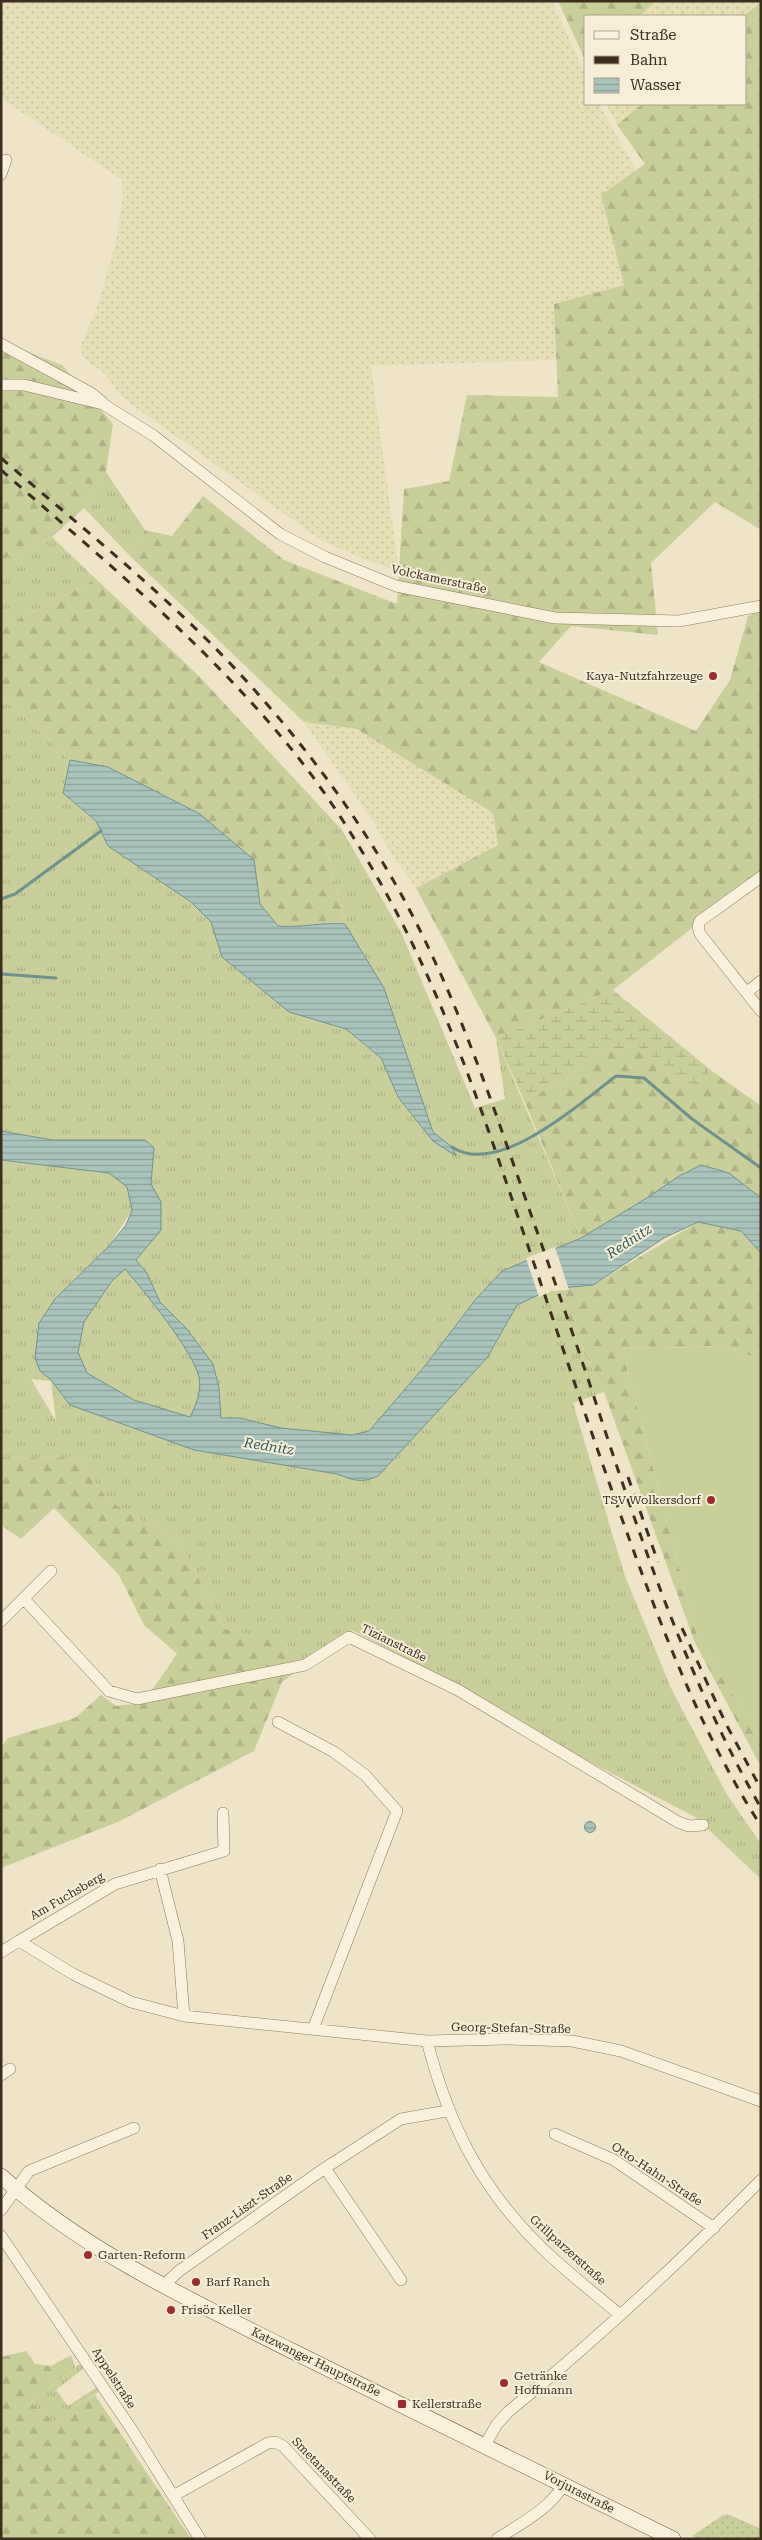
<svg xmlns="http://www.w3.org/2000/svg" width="762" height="2540" viewBox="0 0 762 2540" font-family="'Roboto Serif',serif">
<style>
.farmland{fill:url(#farmland-dots)}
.grass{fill:url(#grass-tufts);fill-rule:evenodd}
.forest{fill:url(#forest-firs)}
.wetland{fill:url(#wetland-marsh)}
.park{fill:url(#park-dots)}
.garden{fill:#c9cf9b}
.water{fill:url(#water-rules);stroke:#6f938a;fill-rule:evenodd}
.pier{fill:#f0e4c8}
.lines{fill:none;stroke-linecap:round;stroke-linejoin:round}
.stream{stroke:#6f938a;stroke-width:3}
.street-casing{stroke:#8d765c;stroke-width:12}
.secondary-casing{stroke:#6f573f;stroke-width:16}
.street{stroke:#faf1dc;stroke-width:11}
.secondary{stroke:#faf1dc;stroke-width:15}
.rail{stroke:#3d2e20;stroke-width:3;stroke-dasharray:9 9;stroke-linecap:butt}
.poi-dot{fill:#9e2a2b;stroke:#f7eed8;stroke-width:2}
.labels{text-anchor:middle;stroke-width:4;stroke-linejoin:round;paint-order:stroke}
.street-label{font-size:12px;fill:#3d2e20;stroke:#f7eed8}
.poi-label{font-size:12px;fill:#3d2e20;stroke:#f7eed8;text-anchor:start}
.water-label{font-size:14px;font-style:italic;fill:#2f5d5a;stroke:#f7eed8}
</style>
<defs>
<pattern id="farmland-dots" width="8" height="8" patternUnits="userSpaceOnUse" patternTransform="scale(1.25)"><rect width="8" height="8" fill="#e6deb5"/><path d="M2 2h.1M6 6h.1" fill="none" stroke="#c6bf9b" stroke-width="1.8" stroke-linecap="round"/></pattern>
<pattern id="grass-tufts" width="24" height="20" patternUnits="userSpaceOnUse" patternTransform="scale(1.25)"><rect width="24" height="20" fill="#c9cf9b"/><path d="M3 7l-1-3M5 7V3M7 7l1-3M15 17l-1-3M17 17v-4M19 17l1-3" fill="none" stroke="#aeb285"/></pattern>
<pattern id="forest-firs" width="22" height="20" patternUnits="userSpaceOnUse" patternTransform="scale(1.25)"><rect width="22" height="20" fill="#c9cf9b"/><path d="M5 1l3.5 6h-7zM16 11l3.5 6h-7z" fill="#aeb285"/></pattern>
<pattern id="wetland-marsh" width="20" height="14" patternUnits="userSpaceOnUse" patternTransform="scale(1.25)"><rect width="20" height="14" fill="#c9cf9b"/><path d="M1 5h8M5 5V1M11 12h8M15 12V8" fill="none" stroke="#aeb285"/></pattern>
<pattern id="park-dots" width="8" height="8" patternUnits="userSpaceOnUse" patternTransform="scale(1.25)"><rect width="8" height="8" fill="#c9cf9b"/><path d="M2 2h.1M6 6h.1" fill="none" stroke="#aeb285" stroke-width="1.8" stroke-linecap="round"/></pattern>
<pattern id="water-rules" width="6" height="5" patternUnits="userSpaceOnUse" patternTransform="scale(1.25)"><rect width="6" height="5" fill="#a9c4bc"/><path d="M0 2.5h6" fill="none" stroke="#8ba098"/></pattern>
</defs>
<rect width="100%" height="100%" fill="#f0e4c8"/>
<path class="farmland" d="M1 1H552L586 75V104H599L636 170 601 195 624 286 554 304 557 360 371 366 399 571 363 559 321 540 131 404 117 392 106 375 83 357 80 347 96 310 115 246 123 197 122 180 1 98Z
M656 1H761L744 16H639Z
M606 104H642L617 125Z
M304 722 357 729 437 776 494 813 498 845 416 888 389 850 372 820Z"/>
<path class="grass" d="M106 472 145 530 129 555 84 508Z
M52 537 96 579 1 628V560Z
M1 695 70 760 63 793 96 821 108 846 191 902 211 922 222 957 289 1012 346 1029 381 1058 398 1097 433 1141 452 1147 433 1132 384 988 345 924 322 831 301 786 342 830 401 932 475 1108 505 1099 496 1038 581 1238 502 1271 476 1299 424 1367 369 1431 352 1436 281 1428 240 1418H191L134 1400 87 1373 78 1352 84 1322 112 1281 151 1184 154 1148 145 1140H52L1 1131Z
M1 1160 109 1173 127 1187 132 1210 109 1246 55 1299 70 1405 128 1425 337 1474 355 1480 378 1476 487 1358 517 1305 551 1289 604 1392 573 1403 625 1576 671 1688 726 1793 761 1844V1879L695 1817 569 1751 459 1686 352 1630 282 1682 288 1644 225 1629 180 1543 108 1500 77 1457 1 1458ZM31 1379 51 1381 56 1421Z
M79 2364 84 2368 56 2390 68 2406 97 2387 100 2391 75 2407 58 2424 31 2403Z"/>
<path class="forest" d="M558 1H656L639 16H586V62Z
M761 2V530L715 502 651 563 658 635 571 626 539 662 696 731 730 680 748 616 761 610V874L613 990 496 1038 416 888 498 845 493 813 357 729 304 722 129 555 145 530 172 536 203 496 284 560 397 604 404 489 449 481 467 395 558 397 554 304 624 285 601 195 645 164 617 125 642 104H746L744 16Z
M1 342 62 365 113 424 106 472 84 508 52 537 1 560Z
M96 579 197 674 301 786 322 831 345 924C321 922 301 928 277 927L260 904 254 860 200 814 108 767 70 760 1 695V628Z
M637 1046 686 1088 712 1071 761 1106V1200L650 1196 581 1238 524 1100 564 1081 597 1052Z
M698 1222 741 1231 761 1253V1360L723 1346 622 1349 698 1639 761 1739V1767L695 1643 604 1392 551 1289 593 1285Z
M77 1457 108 1500 180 1543 225 1629 288 1643 282 1682 254 1751 120 1821 1 1868V1747L8 1738 75 1718 101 1695 116 1706 143 1703 177 1654 144 1625 119 1575 54 1508 21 1539 1 1525V1458Z
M26 2351 35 2364 51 2366 71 2355 75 2367 31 2403 58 2424 75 2407 95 2395 191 2539H1V2357Z"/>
<path class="wetland" d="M613 990 712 1071 686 1088 637 1046 597 1052 564 1081 524 1100 496 1038Z"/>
<path class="park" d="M728 2514 761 2529V2539H697L692 2536 723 2515Z"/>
<path class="garden" d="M723 1346 761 1360V1739L698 1639 622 1349Z"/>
<path class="water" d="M70 760 108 767 200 814 254 860 260 904 278 926C301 928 322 922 345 924L384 988 433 1132 452 1147 456 1156 433 1141 398 1097 381 1058 346 1029 289 1012 222 957 211 922 191 902 108 846 96 821 63 793Z
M1 1131 52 1140H145L154 1148 151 1184 161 1202V1230L136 1260 147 1273 160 1302 186 1328 213 1364 219 1388 221 1418H240L281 1428 352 1435 369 1431 424 1367 476 1299 502 1271 581 1238 650 1196 679 1176 701 1165 729 1173 761 1198V1253L741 1231 698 1222 664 1238 593 1285 551 1289 517 1305 487 1358 378 1476C360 1484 354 1480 337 1474L194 1450 70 1405 51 1380 40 1371 35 1358 39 1323 55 1299 109 1246 126 1225 132 1210 127 1187 109 1173 1 1160ZM125 1269C144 1291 193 1351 199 1377 202 1391 196 1405 190 1417L134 1400 87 1373 78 1352 84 1322 112 1281Z
M584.5 1827a5.5 5.5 0 1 1 11 0a5.5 5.5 0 1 1-11 0Z"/>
<path class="pier" d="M555 1247 569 1290 552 1291 539 1297 526 1258Z"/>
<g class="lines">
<path class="stream" d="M1 899 15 894 101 831
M1 974 56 978
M452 1147C498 1178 580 1103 616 1076L644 1078 692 1119 761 1168"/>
<g class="street-casing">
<path id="street" d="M1 174 6 160
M1 344 91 393 102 402
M1 385H24L103 404 154 436 280 534 325 557 396 586 555 618 679 621 761 606
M761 877 700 921 698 927 700 934 761 1011
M747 992 761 981
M25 1600 109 1691 137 1699 305 1665 349 1637 458 1690 678 1822 689 1826 703 1825
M1 1621 51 1571
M278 1722 334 1752 365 1775 397 1811 313 2029
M160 1869 178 1941 184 2016
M19 1941 115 1884 224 1851 223 1813
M1 1952 19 1941 73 1974 131 2002 184 2016 427 2041 506 2039 572 2041 621 2051 761 2101
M427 2041C448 2122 479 2186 539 2245 564 2270 593 2292 620 2315
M1 2075 10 2069
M555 2134 614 2160 714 2228
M325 2168 401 2280
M1 2210 29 2171 134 2128
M1 2236 132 2430 200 2539
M163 2286 179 2271 325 2168 401 2119 447 2111
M485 2445 497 2424 508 2412C597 2339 681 2261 761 2180
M173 2496 268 2443 275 2442 283 2446 370 2539
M497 2539C520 2524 550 2509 564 2484"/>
</g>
<g class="secondary-casing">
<path id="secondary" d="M1 2176C86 2252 189 2299 290 2350 418 2413 546 2475 673 2539"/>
</g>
<use href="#street" class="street"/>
<use href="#secondary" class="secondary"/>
<path class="rail" d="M1 458C89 534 182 607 258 694 313 756 361 822 401 894 451 985 485 1082 519 1180 544 1252 570 1324 594 1397 640 1538 687 1679 761 1808
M1 470C103 559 208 646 293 751 326 792 355 838 381 884 440 988 479 1101 517 1214 556 1327 593 1440 634 1552 669 1647 706 1741 761 1826
M628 1477 658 1562
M682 1628 726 1724 761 1789"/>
</g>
<g class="poi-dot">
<circle cx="713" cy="676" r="5"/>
<circle cx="711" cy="1500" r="5"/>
<circle cx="88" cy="2255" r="5"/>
<circle cx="196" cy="2282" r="5"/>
<circle cx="171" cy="2310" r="5"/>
<circle cx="504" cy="2383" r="5"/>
<rect x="397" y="2399" width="10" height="10" rx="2.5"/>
</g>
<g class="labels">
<g class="street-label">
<text transform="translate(439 579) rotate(12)" y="4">Volckamerstraße</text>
<text transform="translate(394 1643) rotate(26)" y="4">Tizianstraße</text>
<text transform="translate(67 1896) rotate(-30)" y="4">Am Fuchsberg</text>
<text transform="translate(511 2028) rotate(1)" y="4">Georg-Stefan-Straße</text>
<text transform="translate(657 2174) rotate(33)" y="4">Otto-Hahn-Straße</text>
<text transform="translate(247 2206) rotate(-35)" y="4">Franz-Liszt-Straße</text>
<text transform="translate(568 2250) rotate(42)" y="4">Grillparzerstraße</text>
<text transform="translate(316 2362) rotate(26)" y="4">Katzwanger Hauptstraße</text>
<text transform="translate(114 2378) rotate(57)" y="4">Appelstraße</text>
<text transform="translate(324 2470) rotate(46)" y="4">Smetanastraße</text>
<text transform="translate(579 2492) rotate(27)" y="4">Vorjurastraße</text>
</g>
<g class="poi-label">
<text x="703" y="680" text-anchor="end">Kaya-Nutzfahrzeuge</text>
<text x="701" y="1504" text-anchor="end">TSV Wolkersdorf</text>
<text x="98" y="2259">Garten-Reform</text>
<text x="206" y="2286">Barf Ranch</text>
<text x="181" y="2314">Frisör Keller</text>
<text x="514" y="2380">Getränke<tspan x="514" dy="14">Hoffmann</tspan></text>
<text x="412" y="2408">Kellerstraße</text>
</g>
<g class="water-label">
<text transform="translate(629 1241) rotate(-33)" y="5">Rednitz</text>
<text transform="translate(269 1446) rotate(9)" y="5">Rednitz</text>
</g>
</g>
<rect width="762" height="2540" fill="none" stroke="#3d2e20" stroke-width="5"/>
<rect x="584" y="15" width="162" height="90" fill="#f7eed8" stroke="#ada18e"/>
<rect x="594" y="31" width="25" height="8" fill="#faf1dc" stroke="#ada18e"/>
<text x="630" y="40" font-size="15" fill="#3d2e20">Straße</text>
<rect x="594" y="56" width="25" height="8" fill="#3d2e20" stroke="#ada18e"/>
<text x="630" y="65" font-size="15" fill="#3d2e20">Bahn</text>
<rect x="594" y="78" width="25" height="15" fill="url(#water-rules)" stroke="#ada18e"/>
<text x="630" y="90" font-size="15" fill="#3d2e20">Wasser</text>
</svg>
